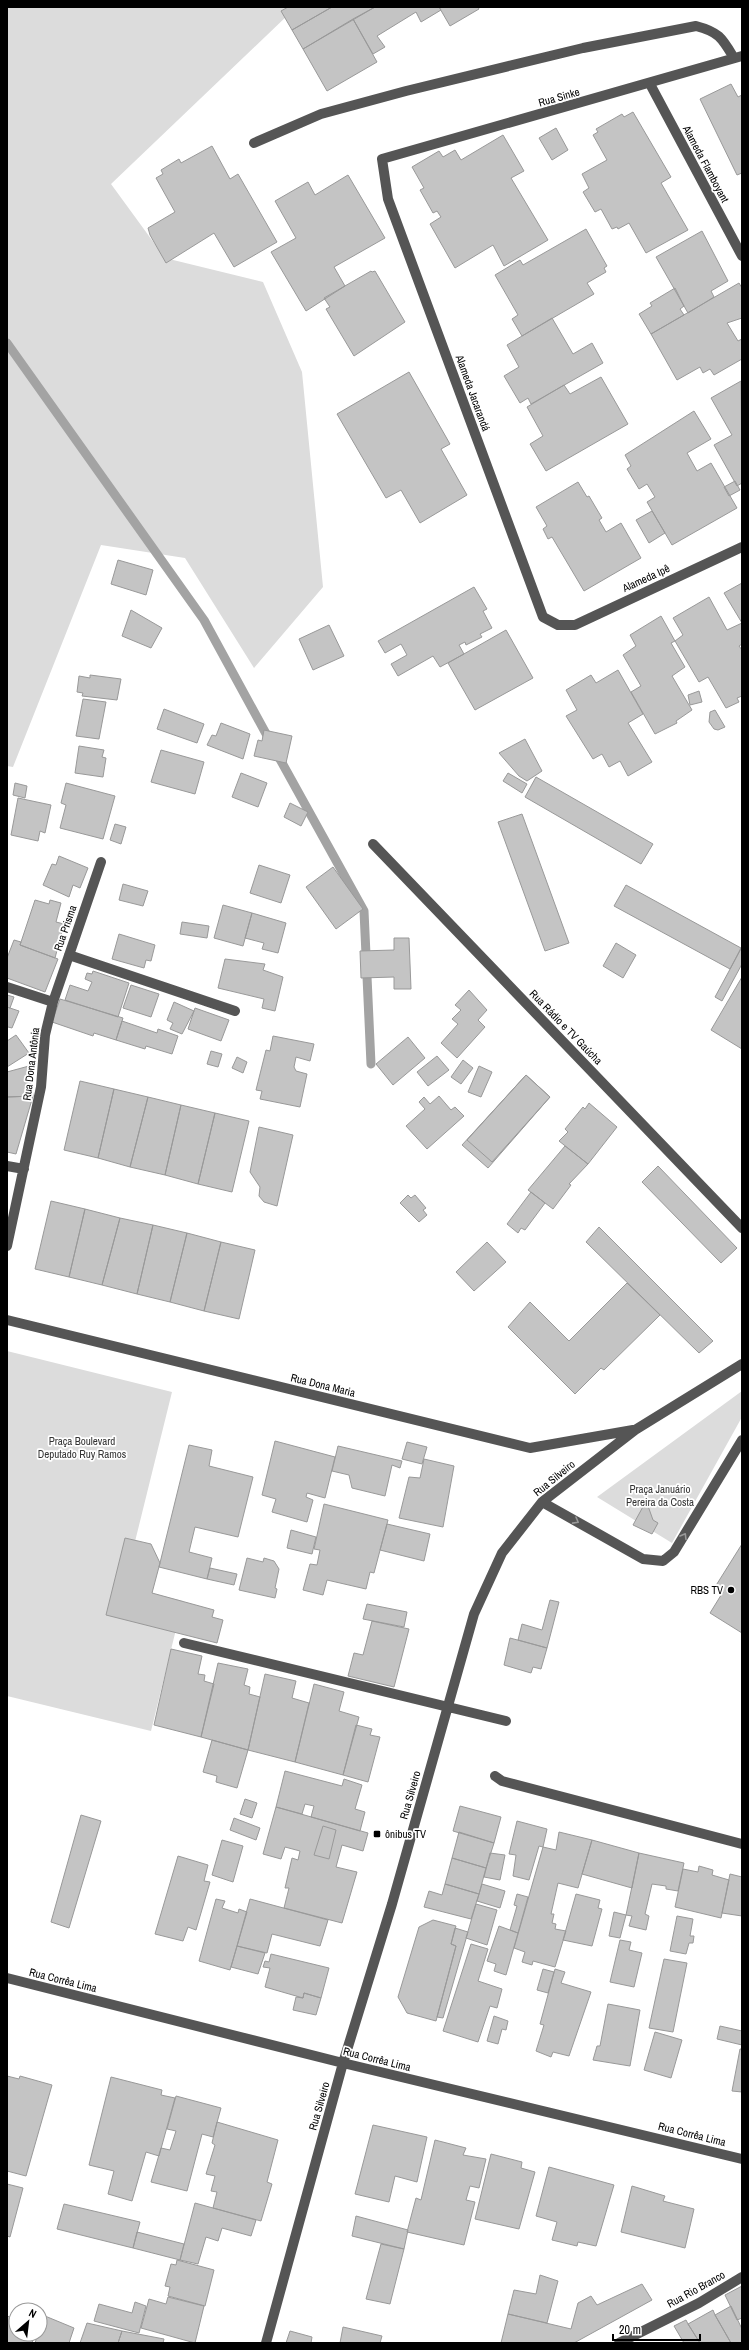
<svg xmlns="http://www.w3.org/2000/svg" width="749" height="2350" viewBox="0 0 749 2350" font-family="'Archivo Narrow',sans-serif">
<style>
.green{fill:#dcdcdc}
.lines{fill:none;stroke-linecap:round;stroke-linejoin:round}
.stream{stroke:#a3a3a3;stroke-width:9}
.building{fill:#c4c4c4;stroke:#999}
.minor{stroke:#555;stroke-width:10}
.oneway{stroke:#999}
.poi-dot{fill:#000;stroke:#fff;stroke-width:1.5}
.labels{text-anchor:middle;stroke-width:3.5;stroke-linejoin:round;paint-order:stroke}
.street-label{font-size:11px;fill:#000;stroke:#fff}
.park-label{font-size:11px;fill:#333;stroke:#fff}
.poi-label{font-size:11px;fill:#000;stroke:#fff;text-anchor:end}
</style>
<rect width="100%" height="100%" fill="#fff"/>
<path class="green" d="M7 7H286L289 14 111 184 165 258 263 282 302 372 323 587 254 668 185 558 101 545 13 767 7 766Z
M7 1351 172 1392 124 1586 183 1601 151 1731 7 1696Z
M742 1391V1417L672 1543 597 1497Z"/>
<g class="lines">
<path class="stream" d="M7 343 204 620 270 741
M276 752 364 911 371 1064"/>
</g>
<path class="building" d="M288 7H332L292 30 281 11Z
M332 7H375L303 49 292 30Z
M375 7H439L441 10 421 22 416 12 377 36 385 47 373 54 353 19Z
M439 7H478L479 9 450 26Z
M353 19 377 62 327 91 303 49Z
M731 84 738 97 742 95V173L737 175 700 99Z
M633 112 671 177 661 183 688 230 646 253 629 223 618 229 617 227 612 229 601 209 595 212 583 192 589 188 582 174 607 160 593 135 598 132 596 129 622 114 624 117Z
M556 128 568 150 552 160 539 138Z
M503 135 524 171 511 178 548 240 504 266 493 245 455 268 430 224 441 217 437 211 433 213 420 190 424 188 412 167 439 151 443 157 455 150 461 160Z
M212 146 230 179 238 174 277 242 234 267 214 233 166 263 150 235 148 228 175 212 156 178 163 174 161 170 179 159 181 163Z
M348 175 385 238 334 267 345 286 306 311 271 252 296 238 275 201 308 182 315 195Z
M586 229 607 266 604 268 606 272 587 283 594 294 522 336 512 319 518 315 495 275 520 260 523 265Z
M702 231 728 281 711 291 714 297 688 313 656 257Z
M371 271 372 272 375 271 405 322 354 356 326 309 330 307 324 298Z
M739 283 742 288V318L727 323 738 341 742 339V359L714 375 710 369 703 373 700 367 677 380 651 334Z
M675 288 684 306 680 309 684 315 651 334 639 314 652 306 650 303Z
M552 318 573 354 592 343 603 363 531 404 528 398 520 403 504 376 519 367 507 345Z
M409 372 450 444 441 449 467 495 420 523 401 490 386 498 337 414Z
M601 377 628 424 546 471 530 444 543 436 527 407 564 385 570 394Z
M741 381 742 483 737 486 714 445 732 435 711 398Z
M694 411 711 439 687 453 697 471 711 463 737 508 672 545 647 502 655 497 647 484 639 489 627 469 631 466 625 455Z
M735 481 740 490 729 496 724 487Z
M578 482 587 497 589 496 602 518 599 520 606 532 621 523 641 558 584 591 552 537 548 539 543 529 547 526 536 507Z
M652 511 665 533 649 543 636 520Z
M118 560 153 570 146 595 111 584Z
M742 583V623L724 593Z
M474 587 487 609 483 611 492 628 480 634 482 637 466 645 465 642 459 645 464 654 440 667 433 656 398 676 391 664 407 655 401 644 385 653 378 641Z
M709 597 727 630 742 623V644L739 646 742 650V696L737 698 739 702 726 708 708 677 699 682 675 641 683 635 673 618Z
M131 610 162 628 151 648 122 636Z
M661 616 675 641 671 643 685 667 672 676 692 710 676 721 677 723 655 734 631 692 641 686 623 655 636 646 630 635Z
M329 625 344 656 313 670 299 639Z
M506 630 533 678 475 710 448 663Z
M618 670 643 714 628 723 652 762 628 776 620 761 609 767 602 754 593 759 566 716 577 710 566 690 591 675 596 683Z
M90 675 121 679 117 700 82 696 83 693 77 692 79 676 90 678Z
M699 691 702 702 690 705 688 695Z
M83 699 106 702 99 739 76 736Z
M164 709 204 724 197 743 157 729Z
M715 710 725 727 718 730 714 729 709 722 710 712Z
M221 723 250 734 243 759 207 745 212 735 216 736Z
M264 730 292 736 286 763 254 756 258 740 262 741Z
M525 739 542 771 527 781 519 776 499 753Z
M79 746 104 750 102 757 106 758 103 777 75 773Z
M161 750 204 762 195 794 151 782Z
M241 773 267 783 258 807 232 797Z
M508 773 527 784 522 793 503 781Z
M536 777 653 844 641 864 525 797Z
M15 783 27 786 25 798 13 795Z
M66 783 115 796 103 839 60 828 66 805 61 803Z
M18 798 51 805 45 833 40 831 38 841 11 835Z
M290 803 308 812 301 826 284 817Z
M522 814 569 943 545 951 498 822Z
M115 824 126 827 121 844 110 840Z
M59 856 88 868 80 888 73 885 69 897 43 885 52 864 56 865Z
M259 865 290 875 281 903 250 893Z
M333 867 363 909 336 929 306 887Z
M123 884 148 891 143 906 119 900Z
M626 885 741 948 730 969 614 906Z
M35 900 49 904 50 900 61 903 56 922 64 924 55 958 20 945Z
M223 905 252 913 243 946 214 938Z
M252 913 286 923 278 953 262 949 264 943 245 938Z
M182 922 209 926 207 938 180 934Z
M119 934 155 945 151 961 146 960 144 968 112 959Z
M394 938H409L411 989H394V977L361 978 360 951 394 950Z
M14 940 21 942 20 945 58 959 45 992 7 978V958Z
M616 943 636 955 623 978 603 966Z
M742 947V964L722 1001 715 997Z
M225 959 265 964 263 970 283 977 275 1011 262 1008 264 999 218 988Z
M93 971 129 983 118 1017 65 1000 70 985 88 991 92 982 85 979 87 973 92 974Z
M742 977V1049L711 1030Z
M131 985 159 994 151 1017 123 1008Z
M469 990 487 1010 478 1020 485 1027 457 1058 441 1043 458 1024 452 1019 461 1010 455 1005Z
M7 995 14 997 10 1008 7 1007Z
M60 999 123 1018 116 1040 94 1033 93 1036 52 1022Z
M174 1002 194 1011 182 1034 170 1029 173 1023 167 1020Z
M7 1007 19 1011 12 1028 8 1027 7 1028Z
M195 1008 229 1020 221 1041 188 1029Z
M122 1021 157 1033 158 1029 178 1036 172 1054 146 1046 145 1049 116 1040Z
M16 1035 29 1053 7 1067V1041Z
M273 1036 314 1044 310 1061 296 1057 294 1067 296 1071 307 1074 300 1107 260 1099 262 1091 256 1090 266 1050 270 1051Z
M408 1037 425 1058 393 1085 376 1064Z
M211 1051 222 1054 218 1067 207 1064Z
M437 1056 449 1070 428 1086 417 1072Z
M237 1057 247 1062 243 1073 232 1068Z
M463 1060 473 1068 461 1084 451 1077Z
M29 1066 33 1096 7 1097V1072Z
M479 1066 492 1072 481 1097 468 1092Z
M526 1075 550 1097 492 1162 467 1140Z
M526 1075 550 1097 488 1168 462 1145Z
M80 1081 114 1089 98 1158 64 1150Z
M114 1089 148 1097 130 1167 98 1158Z
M33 1096 16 1154 7 1152V1097Z
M439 1096 451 1110 455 1107 464 1116 427 1149 406 1126 425 1109 419 1102 424 1097 430 1104Z
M148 1097 181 1105 165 1175 130 1167Z
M589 1103 617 1127 588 1164 559 1141 568 1132 565 1129 583 1107 585 1109Z
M181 1105 215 1113 198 1184 165 1175Z
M215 1113 249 1121 232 1192 198 1184Z
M259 1127 293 1135 277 1206 264 1202 259 1196 260 1187 250 1172Z
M565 1146 588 1164 569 1184 571 1185 553 1209 528 1190Z
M658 1166 737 1248 721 1263 642 1182Z
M531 1192 545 1203 525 1230 521 1228 518 1233 507 1224Z
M408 1195 411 1198 415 1195 426 1208 423 1210 427 1215 419 1222 400 1203Z
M51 1201 85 1209 69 1277 35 1269Z
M85 1209 120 1218 102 1285 69 1277Z
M120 1218 153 1225 137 1294 102 1285Z
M153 1225 187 1233 170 1302 137 1294Z
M599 1227 713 1341 699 1353 586 1242Z
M187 1233 221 1242 204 1311 170 1302Z
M221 1242 255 1250 239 1319 204 1311Z
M487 1242 506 1262 474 1291 456 1272Z
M627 1283 660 1315 604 1370 601 1368 575 1394 508 1327 530 1302 569 1341Z
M275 1441 335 1457 325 1498 307 1493 306 1497 313 1500 307 1522 272 1512 276 1499 262 1495Z
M407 1442 427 1447 422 1464 402 1459Z
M189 1445 212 1450 209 1466 253 1477 238 1537 195 1527 189 1552 212 1558 207 1579 159 1567Z
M338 1446 402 1461 400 1468 392 1465 385 1496 352 1488 349 1475 332 1471Z
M424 1459 454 1466 443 1527 399 1518 409 1477 420 1478Z
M645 1503 648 1506 653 1520 658 1523 652 1534 633 1525Z
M324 1504 388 1520 374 1573 370 1572 366 1589 327 1580 323 1595 303 1590 310 1564 317 1565 320 1550 314 1549Z
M387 1524 430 1534 424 1561 380 1550Z
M291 1530 316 1537 312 1554 287 1548Z
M125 1538 151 1544 160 1563 152 1593 214 1610 212 1617 223 1620 217 1643 106 1615Z
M742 1544V1633L710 1613 723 1592 715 1587Z
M247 1558 263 1562 264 1558 274 1561 279 1569 275 1588 277 1589 275 1598 239 1590Z
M210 1568 237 1574 234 1585 207 1579Z
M550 1600 559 1602 547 1648 518 1640 522 1624 542 1630Z
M367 1604 407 1612 404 1627 363 1619Z
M372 1621 409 1629 394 1687 348 1676 354 1653 363 1655Z
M510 1638 547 1648 541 1669 533 1667 531 1673 504 1665Z
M171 1649 202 1656 198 1674 205 1675 204 1681 214 1684 201 1737 154 1725Z
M218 1663 248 1669 244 1685 250 1687 249 1694 260 1697 248 1750 201 1737Z
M265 1674 296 1681 292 1698 309 1703 295 1762 248 1750Z
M314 1684 344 1692 339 1711 359 1717 343 1775 295 1762Z
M356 1725 372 1729 370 1735 380 1737 368 1782 343 1775Z
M212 1740 248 1750 237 1788 216 1782 217 1776 203 1772Z
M285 1771 342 1786 344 1779 362 1785 355 1809 365 1812 360 1831 311 1817 314 1806 305 1804 302 1814 276 1807Z
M245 1799 257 1803 252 1818 240 1814Z
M460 1806 501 1817 494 1843 453 1831Z
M276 1807 368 1833 363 1851 342 1845 336 1867 357 1872 342 1923 284 1908 289 1888H285L292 1858 298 1860 300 1851 285 1847 281 1859 263 1854Z
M81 1815 101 1821 69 1928 51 1922Z
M234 1818 260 1828 256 1840 230 1830Z
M517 1821 547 1829 543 1847 539 1846 529 1880 513 1876 516 1855 509 1854Z
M323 1826 336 1830 329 1859 314 1855Z
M459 1832 494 1843 486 1868 452 1858Z
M559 1832 592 1840 578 1888 558 1883 551 1914H554L552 1923 556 1924 555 1929 566 1931 555 1967 533 1961 532 1965 522 1962 525 1952 514 1948 543 1847 556 1850Z
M222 1840 243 1846 233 1882 212 1875Z
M592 1840 639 1853 632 1888 582 1874Z
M490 1853 505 1855 500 1880 484 1877Z
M639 1853 684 1863 678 1891 666 1889V1886L652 1884 645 1914 649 1916 646 1930 629 1926 632 1916 626 1915Z
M178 1856 208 1865 204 1881 210 1882 196 1930 188 1927 183 1941 155 1934Z
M452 1858 486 1868 479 1894 445 1884Z
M699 1866 713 1870 712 1875 729 1880 721 1918 675 1907 683 1869 698 1872Z
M730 1874 742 1877V1916L722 1913Z
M445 1884 479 1894 471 1919 424 1907 429 1891 442 1895Z
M482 1884 505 1891 500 1908 477 1901Z
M517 1894 528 1897 518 1933 510 1930 517 1906 514 1905Z
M576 1894 600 1900 598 1908 602 1909 592 1946 563 1940Z
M216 1899 225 1901 222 1908 238 1913 239 1909 247 1912 230 1970 199 1961Z
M250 1899 328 1920 320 1946 272 1934 267 1953 237 1946Z
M476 1904 497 1910 487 1945 466 1938Z
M614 1912 626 1915 620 1938 609 1936Z
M677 1916 693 1919 690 1936H694L693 1943H689L686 1954 670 1951Z
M433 1920 456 1926 451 1944 456 1946 436 2021 407 2013 398 1997 419 1927Z
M499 1926 518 1933 506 1975 494 1971 496 1964 487 1961Z
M455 1928 468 1932 443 2018 437 2017 456 1946 451 1944Z
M620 1940 631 1942 629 1950 642 1953 634 1987 610 1982Z
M471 1944 488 1949 478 1981 502 1989 497 2008 490 2006 478 2042 443 2031Z
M237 1946 265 1953 258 1974 231 1967Z
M271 1954 329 1968 321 1998 304 1993 303 1998 265 1987 270 1968 263 1967 265 1961 269 1962Z
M664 1959 687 1963 673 2032 649 2028Z
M543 1969 554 1972 548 1993 537 1990Z
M555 1969 565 1972 561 1983 591 1992 569 2056 553 2052 551 2057 536 2051 544 2025 540 2024Z
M304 1993 321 1998 316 2015 293 2010 296 1997 303 1998Z
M608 2004 640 2010 630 2066 593 2060 597 2046H600Z
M494 2016 508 2021 506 2030 502 2029 498 2044 487 2041Z
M720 2026 742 2031V2045L717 2039Z
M655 2032 682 2040 671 2078 644 2070Z
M740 2049H742V2092L732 2091Z
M7 2076 19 2079 20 2076 52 2085 26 2176 7 2171Z
M111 2077 162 2090 161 2095 175 2098 159 2156 146 2152 132 2201 108 2194 114 2171 89 2165Z
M176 2096 221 2108 213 2137 202 2134 187 2191 151 2182 161 2148 170 2150 176 2131 167 2129Z
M217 2122 278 2140 267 2182 272 2184 261 2221 213 2208 217 2192 211 2191 215 2176 206 2174 215 2145 212 2143Z
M373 2125 427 2137 417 2182 395 2176 389 2202 355 2194Z
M435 2140 466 2148 463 2155 486 2159 479 2188 470 2186 466 2200 475 2202 464 2245 407 2232 416 2198 421 2200Z
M491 2154 522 2162 521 2168 535 2172 519 2229 475 2219Z
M549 2167 614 2185 596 2246 578 2242 577 2246 552 2240 557 2222 536 2216Z
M7 2184 23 2188 10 2237 7 2236Z
M632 2186 665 2196 663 2201 694 2209 685 2248 621 2232Z
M195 2203 256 2220 251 2236 222 2228 218 2241 206 2237 198 2264 180 2260Z
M64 2204 140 2222 133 2248 57 2229Z
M356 2216 408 2230 404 2249 352 2236Z
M137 2232 184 2244 180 2260 133 2248Z
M381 2244 404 2249 390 2304 366 2299Z
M177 2260 214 2270 205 2306 168 2296 170 2287 165 2286 171 2264 176 2265Z
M540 2275 558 2281 547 2323 508 2314 514 2290 536 2294Z
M642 2284 652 2300 574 2343H501L508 2314 571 2329 578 2303 591 2296 597 2305Z
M742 2286V2318L737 2320 725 2295Z
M168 2297 204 2306 195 2343 141 2328 149 2299 166 2304Z
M135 2302 146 2306 139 2333 94 2321 99 2304 132 2313Z
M731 2306 742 2329V2343H731L715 2315Z
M713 2310 715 2315 731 2343H700L688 2324Z
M7 2316 16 2319V2334H35L32 2343H7Z
M45 2316 74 2328 69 2343H35L38 2334H40Z
M686 2320 688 2324 700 2343H684L674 2326Z
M87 2323 122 2331 118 2343H80Z
M343 2327 382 2336 380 2343H340Z
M122 2331 164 2339 163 2343H118Z
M290 2331 312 2337 311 2343H286Z"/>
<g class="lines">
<path class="minor" d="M742 56 382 159 388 199 543 617 558 625H575L742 547
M650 84 742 256
M254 143 321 114 406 91 583 48 696 26C719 32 722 38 734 58
M373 844 742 1228
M69 955 235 1011
M7 987 53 1002
M7 1166 24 1169
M7 1246 41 1087 45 1035 53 1002 101 862
M7 1320 530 1448 633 1430
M542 1502 643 1559 663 1561 674 1552 742 1440
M184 1643 506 1721
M495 1776 502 1781 742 1844
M7 1978 343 2063 742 2159
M266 2343 343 2063 392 1904 474 1614 502 1553 542 1502 635 1430 742 1364
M619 2343 699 2303 742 2277"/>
</g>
<defs><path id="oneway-chevron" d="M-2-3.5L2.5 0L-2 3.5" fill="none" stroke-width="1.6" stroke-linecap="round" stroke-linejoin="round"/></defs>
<g class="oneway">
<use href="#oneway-chevron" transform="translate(576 1521) rotate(29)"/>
<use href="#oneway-chevron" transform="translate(684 1536) rotate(-59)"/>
</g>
<g class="poi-dot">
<circle cx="731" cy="1590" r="4"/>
<rect x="373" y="1830" width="8" height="8" rx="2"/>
</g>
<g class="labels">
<g class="street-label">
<text transform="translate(559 97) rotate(-16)" y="4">Rua Sinke</text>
<text transform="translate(706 164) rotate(62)" y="4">Alameda Flamboyant</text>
<text transform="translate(473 393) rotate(70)" y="4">Alameda Jacarandá</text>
<text transform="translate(646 578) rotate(-25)" y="4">Alameda Ipê</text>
<text transform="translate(65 928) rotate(-71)" y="4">Rua Prisma</text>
<text transform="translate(566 1027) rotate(46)" y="4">Rua Rádio e TV Gaúcha</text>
<text transform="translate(31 1064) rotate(-83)" y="4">Rua Dona Antônia</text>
<text transform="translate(323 1385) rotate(14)" y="4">Rua Dona Maria</text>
<text transform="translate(554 1478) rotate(-39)" y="4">Rua Silveiro</text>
<text transform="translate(410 1795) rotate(-74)" y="4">Rua Silveiro</text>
<text transform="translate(63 1980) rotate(14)" y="4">Rua Corrêa Lima</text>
<text transform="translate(377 2059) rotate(14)" y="4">Rua Corrêa Lima</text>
<text transform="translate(319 2106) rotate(-74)" y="4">Rua Silveiro</text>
<text transform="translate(692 2134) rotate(14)" y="4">Rua Corrêa Lima</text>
<text transform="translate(696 2289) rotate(-29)" y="4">Rua Rio Branco</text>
</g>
<g class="park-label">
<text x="82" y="1445">Praça Boulevard<tspan x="82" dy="13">Deputado Ruy Ramos</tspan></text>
<text x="660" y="1493">Praça Januário<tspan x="660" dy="13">Pereira da Costa</tspan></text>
</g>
<g class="poi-label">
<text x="723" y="1594">RBS TV</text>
<text x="385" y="1838" text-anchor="start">ônibus TV</text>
</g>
</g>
<rect width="749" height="2350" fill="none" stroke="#000000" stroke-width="16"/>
<g transform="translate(28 2322) rotate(28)"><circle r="19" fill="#ffffff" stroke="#999999"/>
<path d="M0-3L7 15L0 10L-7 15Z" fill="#000000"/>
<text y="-6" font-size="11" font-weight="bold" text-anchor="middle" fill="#000000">N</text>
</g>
<path d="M613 2334v6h87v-6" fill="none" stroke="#000000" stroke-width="2"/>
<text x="619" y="2334" font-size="12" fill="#000000" stroke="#ffffff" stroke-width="3" paint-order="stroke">20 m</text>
</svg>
